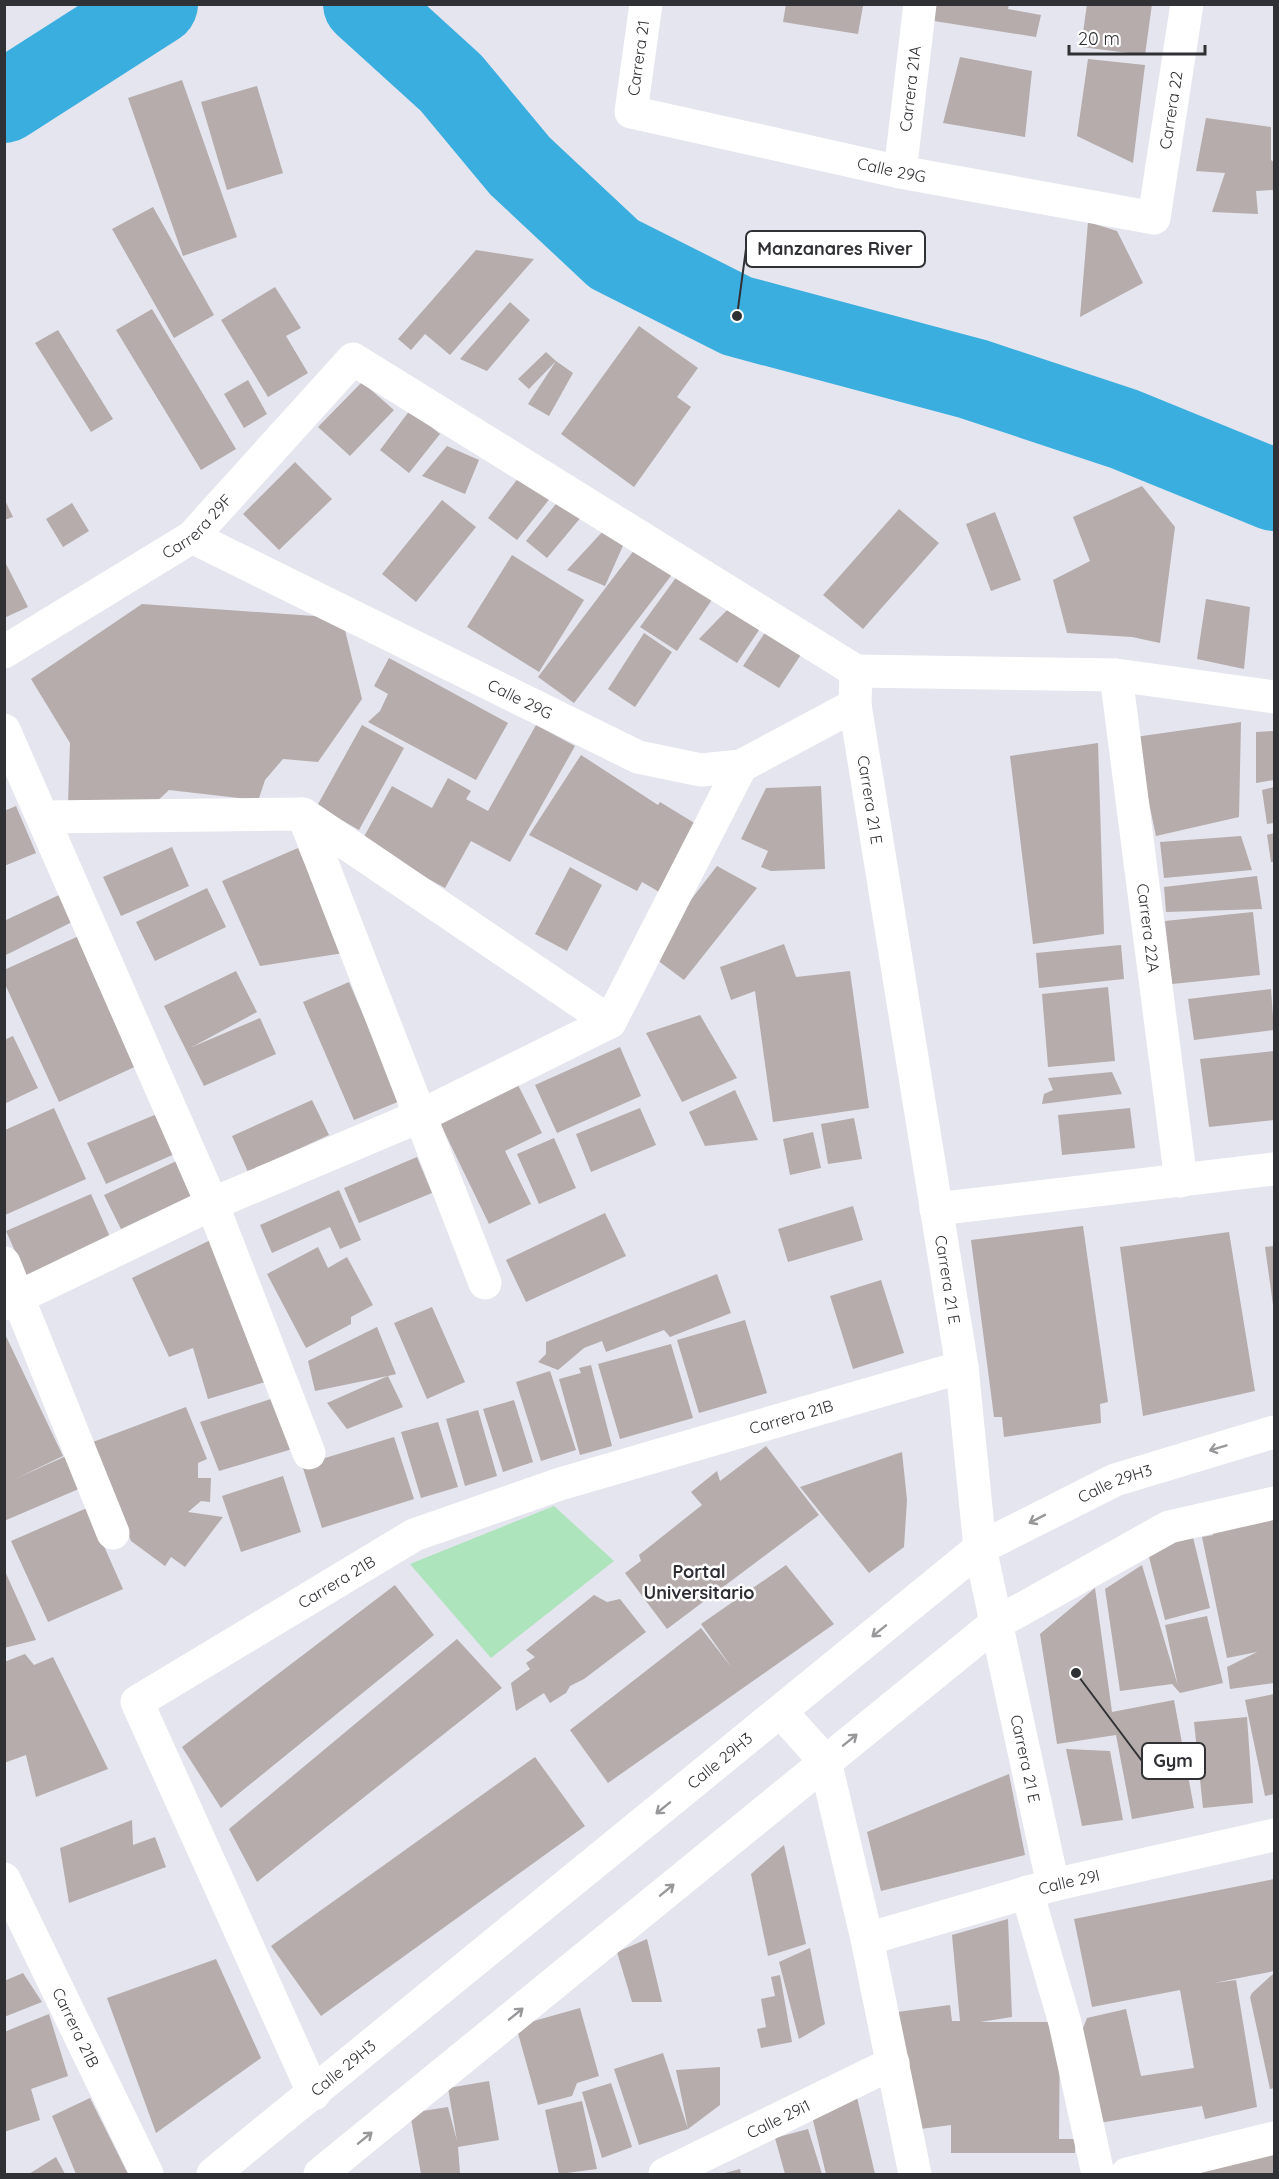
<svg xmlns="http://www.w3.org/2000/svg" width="1279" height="2179" viewBox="0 0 1279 2179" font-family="Quicksand,sans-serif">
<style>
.green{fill:#ade4bc}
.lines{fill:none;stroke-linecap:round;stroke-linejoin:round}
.river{stroke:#3baee0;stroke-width:82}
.building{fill:#b5acab}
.street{stroke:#fff;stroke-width:33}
.oneway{stroke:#98989a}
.labels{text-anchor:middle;stroke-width:5;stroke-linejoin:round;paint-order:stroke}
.street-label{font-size:16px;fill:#303134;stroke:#fff}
.neighbourhood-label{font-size:18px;font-weight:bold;fill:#2d2d34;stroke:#fff}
.leader{fill:none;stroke:#303134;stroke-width:2}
.callout-dot{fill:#303134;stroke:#fff;stroke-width:2}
.callout{fill:#fff;stroke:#303134;stroke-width:2}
.callout-label{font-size:18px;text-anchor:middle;font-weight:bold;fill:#303134}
</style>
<rect width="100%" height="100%" fill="#e4e5ee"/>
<path class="green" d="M554 1506 614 1561 491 1658 410 1564Z"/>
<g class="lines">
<path class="river" d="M364 4 451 83 520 166 614 254 737 316 973 379 1124 429 1274 490
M4 102 157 4"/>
</g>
<path class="building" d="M786 4 863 6 858 34 783 22Z
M936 4H1009L1008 9 1041 15 1036 37 934 21Z
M1087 4H1152L1145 55 1081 47Z
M960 57 1032 71 1025 137 943 123Z
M1088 59 1145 65 1133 163 1077 136Z
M182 80 237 237 183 256 128 98Z
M257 86 283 173 227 190 201 102Z
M1206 118 1271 127V160L1274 162V190L1256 191 1258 214 1212 212 1225 173 1196 171Z
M153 207 214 315 174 338 112 229Z
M1088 222 1117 231 1143 283 1080 317Z
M476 250 534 259 450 355 425 334 411 350 398 339Z
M275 287 301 328 286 336 308 373 268 397 221 320Z
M510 302 530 320 487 371 460 359Z
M152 309 236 449 201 470 116 330Z
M639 326 698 368 677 397 691 407 634 487 561 434Z
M58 330 113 419 91 432 35 343Z
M546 352 556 361 529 389 518 379Z
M556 361 573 373 549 416 528 404Z
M248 380 267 414 244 428 224 394Z
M362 382 394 410 350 456 318 427Z
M410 410 440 434 409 473 380 450Z
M447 446 479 460 465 494 422 476Z
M295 462 332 499 279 550 243 514Z
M525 469 555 492 517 540 488 518Z
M1142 486 1175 527 1160 643 1132 637 1067 633 1053 580 1090 561 1073 517Z
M4 498 13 517 4 520Z
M560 499 582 516 547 558 526 541Z
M442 500 476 527 416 602 382 574Z
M72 503 89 531 63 547 46 519Z
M899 509 939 543 863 629 823 595Z
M995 512 1021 580 991 591 966 524Z
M604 530 626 539 605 586 567 570Z
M638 545 674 572 574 703 538 677Z
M512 555 584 600 539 672 467 627Z
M4 560 28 607 4 618Z
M683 568 718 591 677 651 640 627Z
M1206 599 1250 607 1244 669 1197 659Z
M142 604 342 618 362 699 318 762 283 759 265 780 257 804 239 798 169 790 151 807 68 804 70 743 31 679Z
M730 607 761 627 737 663 699 639Z
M768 628 804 650 779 688 743 666Z
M644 633 672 652 635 707 608 689Z
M389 658 508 723 476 780 368 722 380 711 388 694 374 686Z
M1241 722 1239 817 1156 836 1135 737Z
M362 725 404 748 359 830 317 806Z
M536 725 575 746 510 862 471 841 445 888 361 842 392 786 432 808 448 778 471 791 466 799 488 811Z
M1274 731V780L1256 783V732Z
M1098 743 1104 934 1033 944 1010 756Z
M581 755 658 805 660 802 701 827 661 893 642 882 637 891 529 835Z
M821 786 825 869 771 871 761 867 768 851 741 839 766 788Z
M1274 787V823L1267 824 1262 790Z
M16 806 36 853 4 866V811Z
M1274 833V862H1271L1267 835Z
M1241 836 1252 870 1164 878 1160 842Z
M172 847 189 886 121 916 103 877Z
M298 848 344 953 260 966 222 881Z
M717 866 757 888 684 980 649 954Z
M570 867 602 885 567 951 535 934Z
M1257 876 1262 909 1166 912 1164 887Z
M207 888 226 927 155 961 136 922Z
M59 895 72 922 4 956V921Z
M1253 912 1260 975 1172 984 1165 921Z
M81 935 143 1063 59 1102 4 982V970Z
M784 944 796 977 850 971 869 1108 773 1122 755 991 731 1000 720 967Z
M1121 945 1124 979 1039 988 1036 953Z
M236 971 257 1012 192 1047 260 1018 276 1054 204 1086 164 1006Z
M349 982 400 1101 354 1120 303 1002Z
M1108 987 1115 1061 1048 1067 1042 994Z
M1271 989 1274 1030 1194 1040 1188 999Z
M700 1015 737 1078 682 1102 646 1033Z
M13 1036 38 1088 4 1104V1040Z
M620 1047 641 1096 557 1133 535 1085Z
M1274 1051V1120L1209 1127 1200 1059Z
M1112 1072 1122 1094 1042 1104 1044 1094 1053 1090 1048 1078Z
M517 1083 542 1133 505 1151 531 1204 489 1224 439 1121Z
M735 1090 758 1140 705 1146 689 1112Z
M312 1100 329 1135 248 1172 232 1136Z
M54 1108 86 1179 5 1215V1130Z
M640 1108 656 1145 591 1172 576 1134Z
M1130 1108 1135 1148 1062 1155 1058 1115Z
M157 1114 177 1153 106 1184 87 1143Z
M854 1118 862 1159 828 1164 821 1124Z
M813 1132 821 1168 790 1175 783 1139Z
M554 1138 576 1188 539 1204 517 1154Z
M185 1157 201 1191 121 1229 104 1195Z
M417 1157 432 1193 359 1223 344 1188Z
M339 1190 361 1240 340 1249 330 1227 272 1253 260 1225Z
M91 1194 111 1239 26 1276 6 1231Z
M853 1206 863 1240 788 1262 778 1229Z
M605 1213 626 1256 526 1302 506 1260Z
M1083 1226 1108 1402 1100 1404 1101 1423 1004 1437 1002 1417H994L971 1240Z
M1229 1232 1255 1391 1143 1416 1120 1247Z
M223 1234 272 1380 208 1399 193 1348 169 1357 132 1278Z
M1274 1246V1304L1273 1305 1265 1247Z
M318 1247 328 1268 347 1257 373 1305 351 1317V1324L306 1348 267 1274Z
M717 1274 731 1313 670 1337 664 1330 606 1352 602 1341 584 1348 558 1370 538 1362 546 1354V1342Z
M881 1280 904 1353 853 1369 830 1296Z
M432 1307 465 1382 427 1399 394 1323Z
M745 1320 767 1393 699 1413 677 1340Z
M377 1327 396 1374 388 1376 403 1407 347 1429 327 1403 388 1376 315 1391 308 1361Z
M4 1332 63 1456 15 1479 66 1456 81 1488 4 1521Z
M671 1344 693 1418 620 1439 598 1364Z
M591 1365 612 1446 580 1455 559 1379 581 1373 579 1368Z
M550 1371 576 1450 541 1461 516 1382Z
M280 1396 299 1447 219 1471 200 1422Z
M514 1400 533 1462 503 1472 483 1409Z
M186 1407 207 1459 198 1463V1478H211L210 1502 201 1501 188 1512 223 1517 185 1567 171 1557 165 1566 131 1541 93 1442Z
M478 1410 497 1476 465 1486 446 1419Z
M438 1422 458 1487 421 1498 401 1432Z
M394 1437 414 1499 322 1528 302 1465Z
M766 1446 819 1515 667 1629 625 1573 641 1561 639 1555 702 1505 691 1492 717 1471 720 1481Z
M902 1452 907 1500 904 1547 869 1573 800 1487Z
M283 1476 301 1532 241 1552 222 1496Z
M87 1508 123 1589 48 1622 11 1541Z
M1274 1516V1683L1230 1689 1227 1667 1257 1652 1227 1658 1202 1537 1213 1535 1210 1521Z
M1192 1533 1210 1608 1165 1620 1149 1557Z
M786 1565 834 1624 608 1783 570 1730 701 1628 732 1668 701 1624Z
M1142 1565 1178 1686 1165 1625 1207 1616 1223 1683 1180 1693 1172 1684 1120 1691 1105 1589Z
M4 1569 36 1640 4 1648Z
M395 1585 434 1635 221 1808 182 1747Z
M1095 1588 1112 1712 1174 1700 1194 1808 1132 1819 1116 1735 1057 1744 1040 1634Z
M594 1595 607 1602 620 1599 646 1632 584 1679 570 1686 566 1693 550 1703 544 1693 516 1711 511 1683 530 1669 526 1663 535 1657 526 1650Z
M457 1639 502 1688 257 1882 229 1829Z
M25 1654 34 1665 53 1657 108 1769 36 1797 26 1755 4 1763V1662Z
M1274 1694V1794L1265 1796 1245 1700Z
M1247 1717 1253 1803 1203 1808 1194 1722Z
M1066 1749 1110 1751 1123 1820 1082 1826Z
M535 1757 585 1826 321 2016 271 1946Z
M1009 1774 1025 1855 881 1891 867 1832Z
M132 1820 133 1845 155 1837 166 1867 69 1903 60 1848Z
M784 1845 806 1944 768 1956 751 1874Z
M1274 1879V1971L1214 1983 1236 1980 1257 2107 1205 2119 1202 2106 1099 2123 1080 2036 1087 2018 1126 2009 1141 2076 1194 2068 1180 1990 1092 2007 1074 1919Z
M1008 1919 1012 2017 980 2022H1060L1059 2139H1075V2153H951V2125L913 2130 897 2012 950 2005 952 2021H960L952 1935Z
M647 1939 662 2002H632L617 1952Z
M810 1948 825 2024 799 2039 779 1962Z
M216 1959 261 2058 156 2133 107 1998Z
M23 1973 42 2002 4 2017V1981Z
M1274 1973V2088L1270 2089 1250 1997 1252 1993Z
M780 1975 792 2042 761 2048 757 2029 766 2027 761 1999 775 1996 771 1977Z
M580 2008 599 2076 577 2083 572 2096 538 2105 516 2026Z
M49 2014 68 2076 31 2089 40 2120 4 2132V2032Z
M663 2053 688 2129 639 2145 614 2069Z
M720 2067V2105L688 2129 676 2070Z
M489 2081 499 2140 458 2147 460 2173 421 2174 410 2113 448 2107 457 2141 448 2088Z
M611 2083 632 2147 602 2158 582 2092Z
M855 2089 875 2174H826L811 2112Z
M90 2098 128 2174H76L52 2116Z
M582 2101 597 2169 559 2174 545 2110Z
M808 2129 822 2174H785L775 2138Z
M1274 2152V2174H1175Z
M56 2157 65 2174H29Z
M740 2169 741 2174H721Z"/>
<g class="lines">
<g class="street">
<path id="s1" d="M646 4 631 112 900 172 1154 218 1187 4"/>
<path id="s2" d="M900 172 920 4"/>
<path id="s3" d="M192 537 638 757 701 770 741 766 855 705"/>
<path id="s4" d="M4 652 192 537 353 359 856 671"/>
<path id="s5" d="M856 671 855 705 962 1367 980 1548 1053 1885"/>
<path d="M856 671 1116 675 1274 697"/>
<path id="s6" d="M1116 675 1181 1181"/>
<path d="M4 730 212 1204 309 1453"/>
<path d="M303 814 485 1283"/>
<path d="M44 817 303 814 610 1022"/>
<path d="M936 1209 1274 1169"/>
<path d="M4 1263 113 1533"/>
<path d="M4 1304 212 1204 418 1117 610 1022 741 766"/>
<path d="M781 1712 825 1761 867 1939 915 2174"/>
<path id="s7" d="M4 1879 147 2174"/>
<path d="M1027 1892 1065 2023 1098 2174"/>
<path id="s8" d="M867 1939 1053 1885 1274 1835"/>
<path id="s9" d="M314 2094 137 1702 414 1535 560 1484 962 1367"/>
<path id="s10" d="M213 2174 980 1548 1115 1480 1274 1432"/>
<path d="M320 2174 995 1624 1169 1527 1274 1503"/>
<path id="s11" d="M665 2174 893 2063"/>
<path d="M1127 2174 1274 2138"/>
</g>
</g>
<defs><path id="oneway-shaft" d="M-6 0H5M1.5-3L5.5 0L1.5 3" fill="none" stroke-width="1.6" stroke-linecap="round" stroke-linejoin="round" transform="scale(1.5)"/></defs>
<g class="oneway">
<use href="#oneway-shaft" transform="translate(1218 1448) rotate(163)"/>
<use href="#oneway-shaft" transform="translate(1037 1519) rotate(153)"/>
<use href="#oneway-shaft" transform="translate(879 1631) rotate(141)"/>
<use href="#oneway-shaft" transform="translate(850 1740) rotate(-39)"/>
<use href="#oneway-shaft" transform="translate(663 1808) rotate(141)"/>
<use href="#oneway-shaft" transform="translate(667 1890) rotate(-39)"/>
<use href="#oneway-shaft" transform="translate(516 2014) rotate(-39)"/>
<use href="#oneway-shaft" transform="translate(365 2138) rotate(-39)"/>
</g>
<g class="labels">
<g class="street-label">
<text transform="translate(638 58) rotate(-82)" y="6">Carrera 21</text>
<text dy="6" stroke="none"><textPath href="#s2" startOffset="84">Carrera 21A</textPath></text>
<text dy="6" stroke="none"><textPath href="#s1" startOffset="752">Carrera 22</textPath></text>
<text dy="6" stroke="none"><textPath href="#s1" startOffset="376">Calle 29G</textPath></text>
<text dy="6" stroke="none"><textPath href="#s4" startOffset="231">Carrera 29F</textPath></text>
<text dy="6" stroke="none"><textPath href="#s3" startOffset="366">Calle 29G</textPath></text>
<text dy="6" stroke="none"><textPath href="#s5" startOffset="130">Carrera 21 E</textPath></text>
<text dy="6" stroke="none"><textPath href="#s6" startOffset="255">Carrera 22A</textPath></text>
<text dy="6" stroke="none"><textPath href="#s5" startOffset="616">Carrera 21 E</textPath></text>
<text dy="6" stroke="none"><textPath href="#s9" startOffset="1149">Carrera 21B</textPath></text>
<text dy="6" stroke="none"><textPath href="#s10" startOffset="1140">Calle 29H3</textPath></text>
<text dy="6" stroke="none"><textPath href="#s9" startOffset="663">Carrera 21B</textPath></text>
<text dy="6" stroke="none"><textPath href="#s5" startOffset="1102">Carrera 21 E</textPath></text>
<text dy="6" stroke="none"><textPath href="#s10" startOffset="654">Calle 29H3</textPath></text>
<text dy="6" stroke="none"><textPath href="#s8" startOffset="210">Calle 29I</textPath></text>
<text dy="6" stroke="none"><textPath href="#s7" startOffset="165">Carrera 21B</textPath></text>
<text dy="6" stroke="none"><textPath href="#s10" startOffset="168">Calle 29H3</textPath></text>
<text dy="6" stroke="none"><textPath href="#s11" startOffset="126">Calle 29i1</textPath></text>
</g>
<g class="neighbourhood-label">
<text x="699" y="1578">Portal<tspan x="699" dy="21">Universitario</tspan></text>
</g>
</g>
<path class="leader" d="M737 316L746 249M1076 1673L1142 1761"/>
<g class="callout-dot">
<circle cx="737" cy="316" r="6"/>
<circle cx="1076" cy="1673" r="6"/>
</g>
<g class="callout">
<rect x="746" y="231" width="179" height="36" rx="6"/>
<rect x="1142" y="1743" width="63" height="36" rx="6"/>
</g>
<g class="callout-label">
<text x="835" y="255">Manzanares River</text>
<text x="1173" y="1767">Gym</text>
</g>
<rect width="1279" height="2179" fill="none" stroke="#303134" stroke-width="12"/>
<path d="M1069 45v9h136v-9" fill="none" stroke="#303134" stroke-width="3"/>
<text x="1078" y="45" font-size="18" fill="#303134" stroke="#ffffff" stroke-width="4.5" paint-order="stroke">20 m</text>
</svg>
